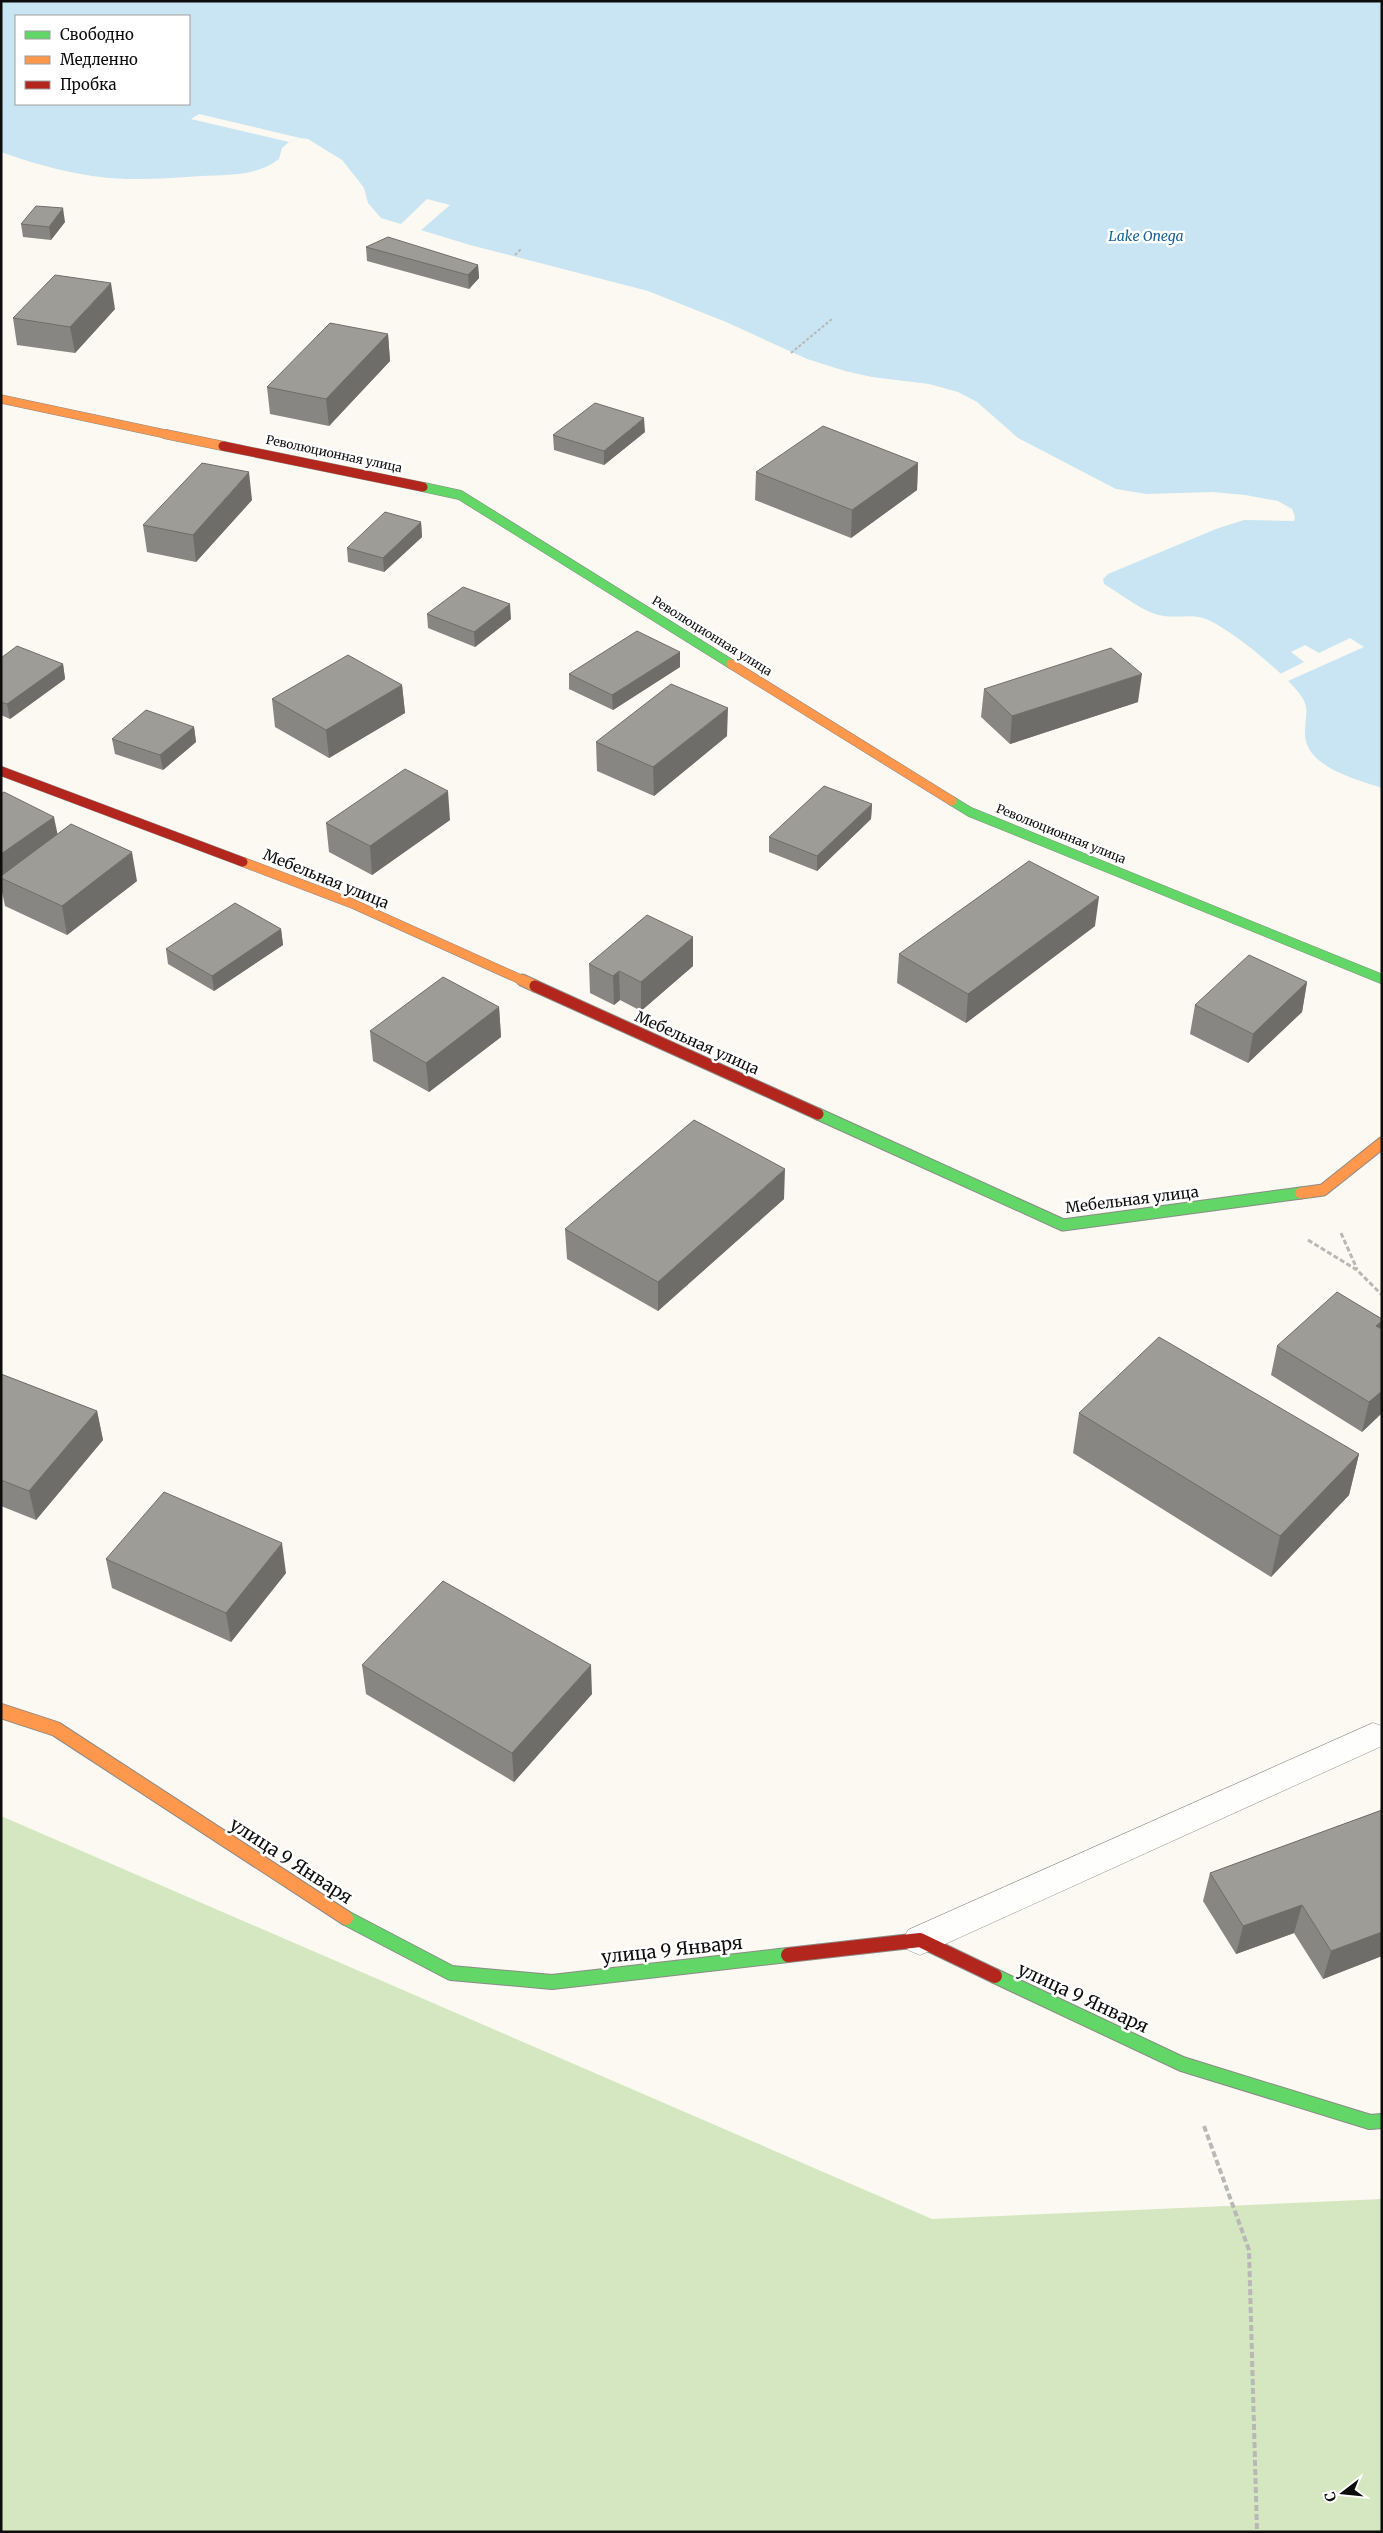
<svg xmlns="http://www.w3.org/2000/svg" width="1383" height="2533" viewBox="0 0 1383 2533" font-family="Merriweather,serif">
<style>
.forest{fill:#d4e7c0}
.water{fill:#c9e5f3;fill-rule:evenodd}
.pier{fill:#fbf9f1}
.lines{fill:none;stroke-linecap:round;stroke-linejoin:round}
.lane-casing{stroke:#949390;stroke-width:1}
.fast-far2-casing{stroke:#8b8a86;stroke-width:10}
.fast-far1-casing{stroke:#8b8a86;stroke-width:13}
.fast-casing{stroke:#8b8a86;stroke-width:16}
.slow-far3-casing{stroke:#8b8a86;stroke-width:9}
.slow-far2-casing{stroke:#8b8a86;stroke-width:10}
.slow-far1-casing{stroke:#8b8a86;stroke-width:13}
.slow-casing{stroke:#8b8a86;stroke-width:16}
.jam-far2-casing{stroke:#8b8a86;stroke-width:10}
.jam-far1-casing{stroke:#8b8a86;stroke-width:13}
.jam-casing{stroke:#8b8a86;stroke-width:16}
.path-far2{stroke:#b8b8b6;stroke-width:2;stroke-dasharray:3 2;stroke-linecap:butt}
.path-far1{stroke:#b8b8b6;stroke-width:3;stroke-dasharray:5 2.5;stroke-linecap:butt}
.path{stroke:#b8b8b6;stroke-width:4;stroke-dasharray:6 3;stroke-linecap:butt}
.lane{fill:#fefefd;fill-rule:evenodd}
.fast-far2{stroke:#63d668;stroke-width:9}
.fast-far1{stroke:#63d668;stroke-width:11}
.fast{stroke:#63d668;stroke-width:14}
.slow-far3{stroke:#ff974d;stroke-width:8}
.slow-far2{stroke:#ff974d;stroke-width:9}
.slow-far1{stroke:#ff974d;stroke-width:11}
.slow{stroke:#ff974d;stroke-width:14}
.jam-far2{stroke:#b3261e;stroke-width:9}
.jam-far1{stroke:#b3261e;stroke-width:11}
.jam{stroke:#b3261e;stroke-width:14}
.wall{fill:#888682}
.shaded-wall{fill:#6f6d6a}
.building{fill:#9e9c97;stroke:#6f6d6a}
.labels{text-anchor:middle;stroke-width:5;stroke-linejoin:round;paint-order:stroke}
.far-street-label{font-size:12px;fill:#0d0d0d;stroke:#fff}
.far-water-label{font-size:14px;font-style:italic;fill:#19639b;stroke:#fff}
.street-label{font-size:15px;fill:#0d0d0d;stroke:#fff}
.near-street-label{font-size:18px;fill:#0d0d0d;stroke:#fff}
</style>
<rect width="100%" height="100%" fill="#fbf9f1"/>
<path class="forest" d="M1 1816 932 2219 1382 2199V2532H1Z"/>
<path class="water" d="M1 1H1382V788C1356 779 1303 767 1305 731 1306 708 1311 706 1293 686 1276 667 1230 629 1206 619 1192 614 1178 618 1164 616 1143 613 1123 595 1104 584L1103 579 1108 574 1216 529 1244 520 1294 521 1295 517 1292 509 1278 501 1245 495 1212 492 1147 494 1116 489 1018 438 977 402 958 392 929 384 872 377 845 371 807 359 726 322 648 291 470 245 381 218 368 203 364 188 358 180 342 160 308 139 300 138 289 142 282 148 279 159C258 176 227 175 202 176 181 177 161 179 140 179 94 180 45 168 1 152ZM16 16H189V104H16Z"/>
<path class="pier" d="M199 114 300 138 289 142 191 119Z
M427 199 450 205 420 231 400 225Z
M1350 638 1364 647 1288 681 1280 674 1304 662 1291 652 1305 645 1319 653Z"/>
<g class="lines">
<g class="lane-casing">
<path id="lane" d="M1373 1723 1382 1726V1746L932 1950 920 1955 908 1950 903 1940 908 1930Z"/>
</g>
<g class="fast-far2-casing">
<path id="fast-far2" d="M423 487 460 495 731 664
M952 801 970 812 1382 979"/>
</g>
<g class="fast-far1-casing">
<path id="fast-far1" d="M818 1114 1063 1225 1301 1193"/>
</g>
<g class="fast-casing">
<path id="fast" d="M346 1918 451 1973 552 1982 788 1955
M995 1976 1182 2064 1370 2122 1382 2121"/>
</g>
<g class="slow-far3-casing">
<path id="slow-far3" d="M1 399 170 435"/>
</g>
<g class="slow-far2-casing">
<path id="slow-far2" d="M165 434 223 446
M731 664 952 801
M243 862 351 903 524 981"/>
</g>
<g class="slow-far1-casing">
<path id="slow-far1" d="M522 980 535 986
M1301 1193 1323 1190 1382 1143"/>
</g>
<g class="slow-casing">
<path id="slow" d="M1 1711 56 1729 346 1918"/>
</g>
<g class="jam-far2-casing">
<path id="jam-far2" d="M223 446 423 487
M1 771 243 862"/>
</g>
<g class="jam-far1-casing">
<path id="jam-far1" d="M535 986 818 1114"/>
</g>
<g class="jam-casing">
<path id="jam" d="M788 1955 920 1940 995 1976"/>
</g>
<path class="path-far2" d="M515 255 522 248
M791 353 832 319"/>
<path class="path-far1" d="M1341 1233 1357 1269
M1308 1240 1357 1270 1382 1295"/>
<path class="path" d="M1204 2126 1249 2250 1257 2532"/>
<use href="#lane" class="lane"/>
<use href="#fast-far2" class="fast-far2"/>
<use href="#fast-far1" class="fast-far1"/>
<use href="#fast" class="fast"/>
<use href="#slow-far3" class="slow-far3"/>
<use href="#slow-far2" class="slow-far2"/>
<use href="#slow-far1" class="slow-far1"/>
<use href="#slow" class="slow"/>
<use href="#jam-far2" class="jam-far2"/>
<use href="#jam-far1" class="jam-far1"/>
<use href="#jam" class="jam"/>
</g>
<path class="wall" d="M65 222 51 240 23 237 21 224Z
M366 247 478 265 479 278 469 289 367 261Z
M115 309 75 353 17 345 13 318Z
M388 334 390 361 329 426 270 414 267 387Z
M645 432 604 465 554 450 553 435Z
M918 463 917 490 851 538 755 500 756 472Z
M252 500 196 562 147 552 143 525Z
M421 522 422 537 384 572 348 562 347 548Z
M427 614 511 619 475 647 428 628Z
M680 652V667L613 710 569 689V674Z
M1 658 63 664 65 679 10 719 1 715Z
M402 685 405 713 329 758 275 727 272 699Z
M984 689 1138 702 1010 744 981 717Z
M194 727 196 742 163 770 115 754 112 739Z
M727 736 654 796 597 771 596 742Z
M1 794 58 834 137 881 67 935 5 906 1 887Z
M872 804 871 819 817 871 769 852V837Z
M450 820 372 875 329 852 326 823Z
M1095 926 966 1023 897 983 899 954Z
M281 929 283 945 214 991 168 964 166 949Z
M589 964 693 966 641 1011 620 1000 614 1005 590 993Z
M1307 982 1302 1012 1248 1063 1190 1034 1195 1005Z
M499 1007 501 1037 429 1092 373 1061 370 1031Z
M784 1199 658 1311 567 1259 565 1229Z
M1382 1319V1413L1362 1432 1271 1375 1277 1346Z
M1 1374 97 1411 103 1440 36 1520 1 1506Z
M1079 1413 1359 1454 1349 1495 1271 1577 1073 1453Z
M106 1559 286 1573 231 1642 112 1588Z
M362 1665 592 1694 514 1782 366 1694Z
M1382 1810V1956L1323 1979 1294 1933 1236 1954 1203 1901 1210 1873Z"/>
<path class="shaded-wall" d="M63 208 65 222 51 240 49 227Z
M478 265 479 278 469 289 468 275Z
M111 283 115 309 75 353 70 327Z
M388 334 390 361 329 426 326 399Z
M644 418 645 432 604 465V451Z
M918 463 917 490 851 538 852 510Z
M249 472 252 500 196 562 193 535Z
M421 522 422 537 384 572 383 558Z
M510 604 511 619 475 647 474 632Z
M680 652V667L613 710 612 695Z
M63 664 65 679 10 719 7 704Z
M1142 674 1138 702 1010 744 1012 716Z
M402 685 405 713 329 758 326 730Z
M728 708 727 736 654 796 653 767Z
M194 727 196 742 163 770 160 755Z
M448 791 450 820 372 875 370 846Z
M872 804 871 819 817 871V856Z
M54 817 60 846 1 878V854Z
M132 852 137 881 67 935 62 906Z
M1099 897 1095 926 966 1023 968 994Z
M281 929 283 945 214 991 212 976Z
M693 937V966L641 1011V982Z
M619 971 620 1000 614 1005 613 976Z
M1307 982 1302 1012 1248 1063 1253 1034Z
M499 1007 501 1037 429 1092 426 1063Z
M785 1169 784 1199 658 1311V1282Z
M1382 1321V1327L1377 1349 1376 1326Z
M1382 1391V1413L1362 1432 1369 1402Z
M97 1411 103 1440 36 1520 29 1491Z
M1359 1454 1349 1495 1271 1577 1280 1536Z
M282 1543 286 1573 231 1642 226 1613Z
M591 1665 592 1694 514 1782 512 1753Z
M1302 1905 1294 1933 1236 1954 1243 1926Z
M1382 1932V1956L1323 1979 1331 1951Z"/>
<path class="building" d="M36 206 63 208 49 227 21 224Z
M388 237 478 265 468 275 366 247Z
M55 275 111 283 70 327 13 318Z
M330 323 388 334 326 399 267 387Z
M595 403 644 418 604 451 553 435Z
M823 426 918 463 852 510 756 472Z
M202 463 249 472 193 535 143 525Z
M385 512 421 522 383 558 347 548Z
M463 587 510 604 474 632 427 614Z
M637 631 680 652 612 695 569 674Z
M17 646 63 664 7 704 1 702V658Z
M1111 648 1142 674 1012 716 984 689Z
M348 655 402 685 326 730 272 699Z
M671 684 728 708 653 767 596 742Z
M146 710 194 727 160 755 112 739Z
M405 769 448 791 370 846 326 823Z
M824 786 872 804 817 856 769 837Z
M4 792 54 817 1 854V794Z
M71 824 132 852 62 906 1 878V876Z
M1029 861 1099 897 968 994 899 954Z
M235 903 281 929 212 976 166 949Z
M647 915 693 937 641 982 619 971 613 976 589 964Z
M1249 955 1307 982 1253 1034 1195 1005Z
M443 977 499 1007 426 1063 370 1031Z
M694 1120 785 1169 658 1282 565 1229Z
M1337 1292 1382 1319V1321L1376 1326 1382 1329V1391L1369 1402 1277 1346Z
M1159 1337 1359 1454 1280 1536 1079 1413Z
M1 1374 97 1411 29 1491 1 1480Z
M164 1492 282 1543 226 1613 106 1559Z
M443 1581 591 1665 512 1753 362 1665Z
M1382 1810V1932L1331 1951 1302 1905 1243 1926 1210 1873Z"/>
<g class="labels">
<g class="far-street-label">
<text transform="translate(334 454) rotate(12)" y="4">Революционная улица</text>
<text transform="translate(712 636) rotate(32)" y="4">Революционная улица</text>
<text transform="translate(1061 834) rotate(22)" y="4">Революционная улица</text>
</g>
<g class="far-water-label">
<text x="1146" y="241">Lake Onega</text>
</g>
<g class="street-label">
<text transform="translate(326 879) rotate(22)" y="5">Мебельная улица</text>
<text transform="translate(697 1043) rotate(24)" y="5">Мебельная улица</text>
<text transform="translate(1132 1200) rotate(-7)" y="5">Мебельная улица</text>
</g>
<g class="near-street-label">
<text transform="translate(291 1861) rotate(33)" y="6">улица 9 Января</text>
<text transform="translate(672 1950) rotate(-6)" y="6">улица 9 Января</text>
<text transform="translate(1083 1998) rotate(25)" y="6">улица 9 Января</text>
</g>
</g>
<rect width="1383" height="2533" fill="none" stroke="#0d0d0d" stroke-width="5"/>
<rect x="15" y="15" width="175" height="90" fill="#ffffff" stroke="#9e9e9e"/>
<rect x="25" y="31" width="25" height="8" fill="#63d668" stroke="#9e9e9e"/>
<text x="60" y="40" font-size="15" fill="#0d0d0d">Свободно</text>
<rect x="25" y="56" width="25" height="8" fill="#ff974d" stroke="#9e9e9e"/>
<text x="60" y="65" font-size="15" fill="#0d0d0d">Медленно</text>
<rect x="25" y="81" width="25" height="8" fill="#b3261e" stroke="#9e9e9e"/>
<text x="60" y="90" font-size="15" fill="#0d0d0d">Пробка</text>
<g transform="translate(1343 2493) rotate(254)" stroke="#ffffff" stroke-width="4" paint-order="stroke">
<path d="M0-4L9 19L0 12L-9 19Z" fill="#0d0d0d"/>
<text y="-8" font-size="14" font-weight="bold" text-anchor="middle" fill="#0d0d0d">С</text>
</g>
</svg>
